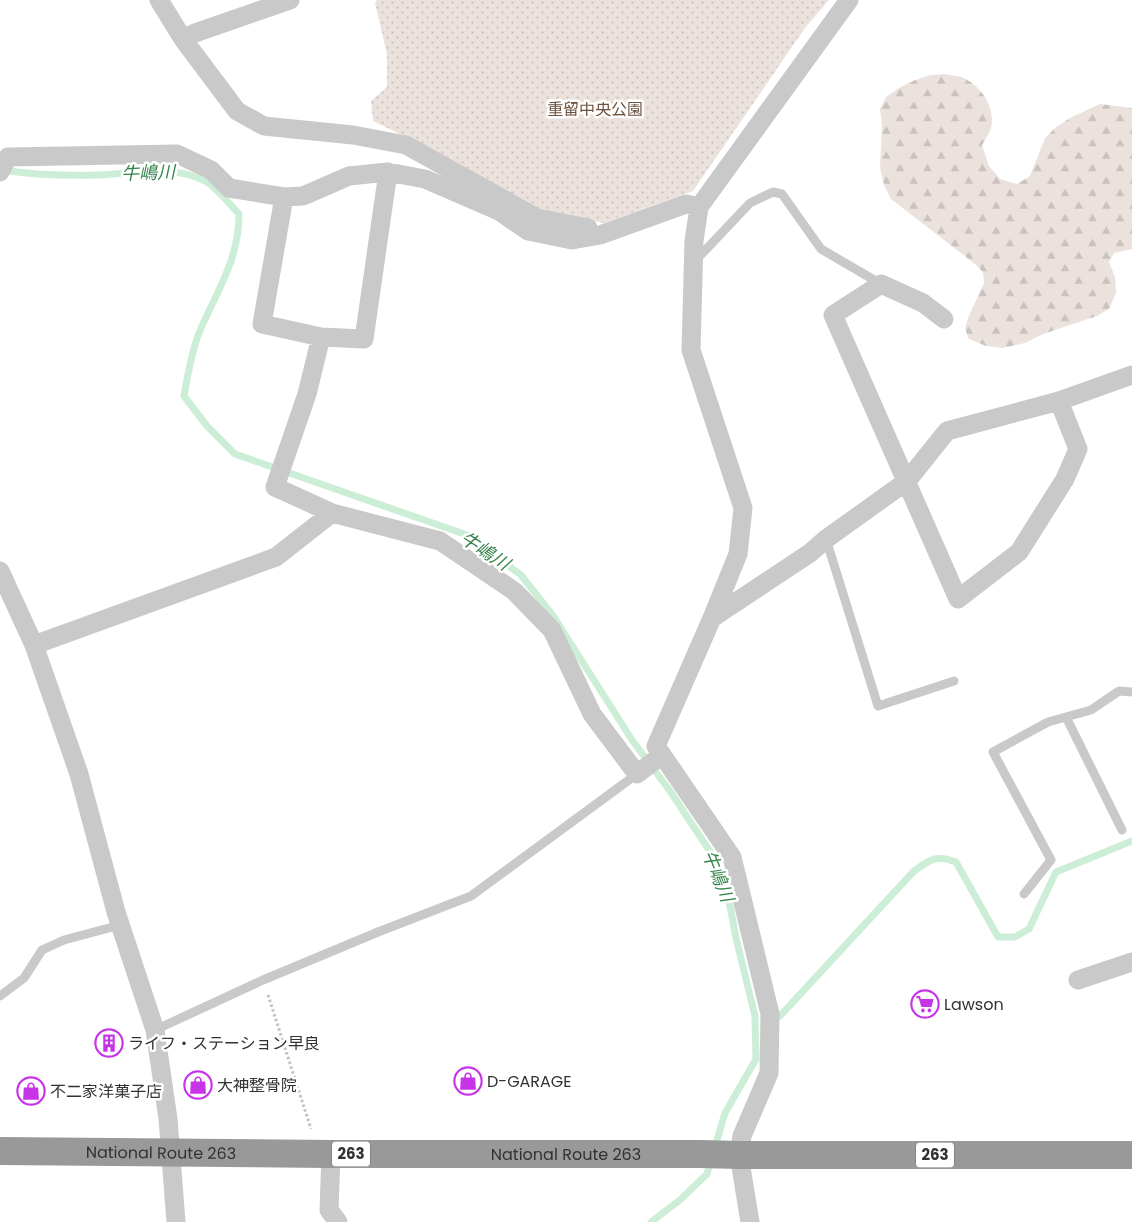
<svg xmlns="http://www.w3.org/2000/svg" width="1132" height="1222" viewBox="0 0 1132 1222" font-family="Poppins,'Noto Sans JP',sans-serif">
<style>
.forest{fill:url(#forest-firs)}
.park{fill:url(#park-dots)}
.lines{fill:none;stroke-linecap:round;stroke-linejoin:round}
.stream{stroke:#cdeed6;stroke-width:7}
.path{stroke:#c2c2c2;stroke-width:3;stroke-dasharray:2.5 2.5;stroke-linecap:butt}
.lane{stroke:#c9c9c9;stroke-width:9}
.street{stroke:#c9c9c9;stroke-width:19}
.highway{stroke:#999;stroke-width:28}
.labels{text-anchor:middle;stroke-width:5;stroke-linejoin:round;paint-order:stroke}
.shield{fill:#fff;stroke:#707070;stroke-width:1}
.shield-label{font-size:15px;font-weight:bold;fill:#323232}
.park-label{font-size:16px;fill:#6f523d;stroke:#fff}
.poi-label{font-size:16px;fill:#323232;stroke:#fff;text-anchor:start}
.street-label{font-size:16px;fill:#323232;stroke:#fff}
.water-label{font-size:18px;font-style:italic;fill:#36834b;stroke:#fff}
</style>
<defs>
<pattern id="forest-firs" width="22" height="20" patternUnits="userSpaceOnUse" patternTransform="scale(1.25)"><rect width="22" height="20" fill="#ebe2dd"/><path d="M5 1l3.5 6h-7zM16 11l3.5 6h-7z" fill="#cac2be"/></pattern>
<pattern id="park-dots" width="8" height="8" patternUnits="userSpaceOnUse" patternTransform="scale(1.25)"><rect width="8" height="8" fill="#ebe2dd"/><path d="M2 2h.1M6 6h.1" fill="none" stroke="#cac2be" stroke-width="1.8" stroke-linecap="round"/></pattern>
</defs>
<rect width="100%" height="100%" fill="#fff"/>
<path class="forest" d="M945 74C950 75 956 76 961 77 980 84 996 107 991 128 989 134 985 140 982 145L989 166 1000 179 1017 184 1030 176 1045 138 1056 127 1070 118 1100 104 1132 108V249L1114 253 1109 262 1115 277 1116 293 1109 309 1097 316 1043 334 1025 343 1003 348 986 346 969 339 965 329 968 318 984 283 983 272 975 264 891 199 884 185 880 168 882 125 880 109 886 97 899 88 913 81 930 75Z"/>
<path class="park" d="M377 0H829L805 28 693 191 604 223 538 210 408 138 373 121 371 101 387 87V54L375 3Z"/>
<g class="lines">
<path class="stream" d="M3 170C34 175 66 176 98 175 133 174 170 164 203 180 215 185 230 205 239 214 239 261 216 292 199 333 191 353 188 375 184 396L207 426 235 454 467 535 521 575 554 617 632 740 670 791 713 856 730 906 736 938 755 1016 756 1059 725 1113 714 1150
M780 1016 914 871C930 860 936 854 956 862L998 937H1015L1029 929 1056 872 1132 841
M651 1222 680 1200 707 1174 711 1160"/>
<path class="path" d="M268 995 311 1129"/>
<path class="lane" d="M696 260 750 203 773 192 782 194 821 249 881 284
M826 539 878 706 954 681
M1066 717 1122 830
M1024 894 1051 860 993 752 1048 722 1091 710 1119 691 1132 692
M0 996 24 978 42 950 64 940 120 925
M155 1030 263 980 378 932 471 896 637 774"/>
<path class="street" d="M159 0 183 39
M290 0 195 33 183 39 237 111 264 126 353 135 406 145 537 218 588 228 591 236
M0 172 8 157 177 154 211 170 229 188 284 197 303 196 349 176 388 172 364 339 321 337 307 394 275 487 332 513 440 541 514 591 552 630 592 714 637 774 662 755
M388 172 425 179 499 211 528 231 572 240 600 235 686 204 699 207
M284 197 262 324 321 337
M944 319 923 303 881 284 833 315 958 599 1019 552 1065 479 1078 449 1059 401
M0 571 34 645 79 774 116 912 155 1030 168 1119 176 1222
M712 618 738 554 743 508 691 350 694 241 699 207 849 0
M34 645 276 557 332 513
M1078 980 1132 962
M331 1154 329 1210 338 1222
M750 1222 739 1155 742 1136 769 1073 770 1014 732 857 656 746 712 618 810 553 826 539 907 481 947 431 1059 401 1132 375"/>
<path class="highway" id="s1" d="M0 1151 331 1154H701L739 1155H1132"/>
</g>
<defs>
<g id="supermarket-ring" transform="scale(1.4375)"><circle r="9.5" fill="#fff" stroke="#c734e8" stroke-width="1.5"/><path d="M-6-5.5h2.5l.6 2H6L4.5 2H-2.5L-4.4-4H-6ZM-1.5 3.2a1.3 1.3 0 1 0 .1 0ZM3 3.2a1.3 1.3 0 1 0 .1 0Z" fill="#c734e8"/></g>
<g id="building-ring" transform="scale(1.4375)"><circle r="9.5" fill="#fff" stroke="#c734e8" stroke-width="1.5"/><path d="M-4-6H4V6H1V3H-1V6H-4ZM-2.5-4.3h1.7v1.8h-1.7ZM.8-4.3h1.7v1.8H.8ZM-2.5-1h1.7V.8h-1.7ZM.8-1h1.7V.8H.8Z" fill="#c734e8"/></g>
<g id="shop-ring" transform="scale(1.4375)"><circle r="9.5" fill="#fff" stroke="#c734e8" stroke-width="1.5"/><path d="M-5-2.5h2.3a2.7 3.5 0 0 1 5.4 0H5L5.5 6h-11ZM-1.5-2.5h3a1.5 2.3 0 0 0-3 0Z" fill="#c734e8"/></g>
</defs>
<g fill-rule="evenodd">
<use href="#supermarket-ring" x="925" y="1004"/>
<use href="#building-ring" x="109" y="1043"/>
<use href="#shop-ring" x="468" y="1081"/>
<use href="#shop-ring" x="198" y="1085"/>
<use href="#shop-ring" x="31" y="1091"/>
</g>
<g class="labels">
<g class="shield">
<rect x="332" y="1141.5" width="38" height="25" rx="4"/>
<rect x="916" y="1142.5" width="38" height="25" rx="4"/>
</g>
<g class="shield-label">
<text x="351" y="1159">263</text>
<text x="935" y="1160">263</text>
</g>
<g class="park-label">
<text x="595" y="115">重留中央公園</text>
</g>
<g class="poi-label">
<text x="944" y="1010">Lawson</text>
<text x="128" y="1049">ライフ・ステーション早良</text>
<text x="487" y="1087">D-GARAGE</text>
<text x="217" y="1091">大神整骨院</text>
<text x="50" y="1097">不二家洋菓子店</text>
</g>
<g class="street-label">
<text dy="6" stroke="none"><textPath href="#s1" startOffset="161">National Route 263</textPath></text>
<text dy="6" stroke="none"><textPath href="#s1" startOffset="566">National Route 263</textPath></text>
</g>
<g class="water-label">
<text transform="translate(148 173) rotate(-2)" y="6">牛嶋川</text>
<text transform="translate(485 551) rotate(33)" y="6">牛嶋川</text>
<text transform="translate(718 876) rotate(68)" y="6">牛嶋川</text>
</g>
</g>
</svg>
